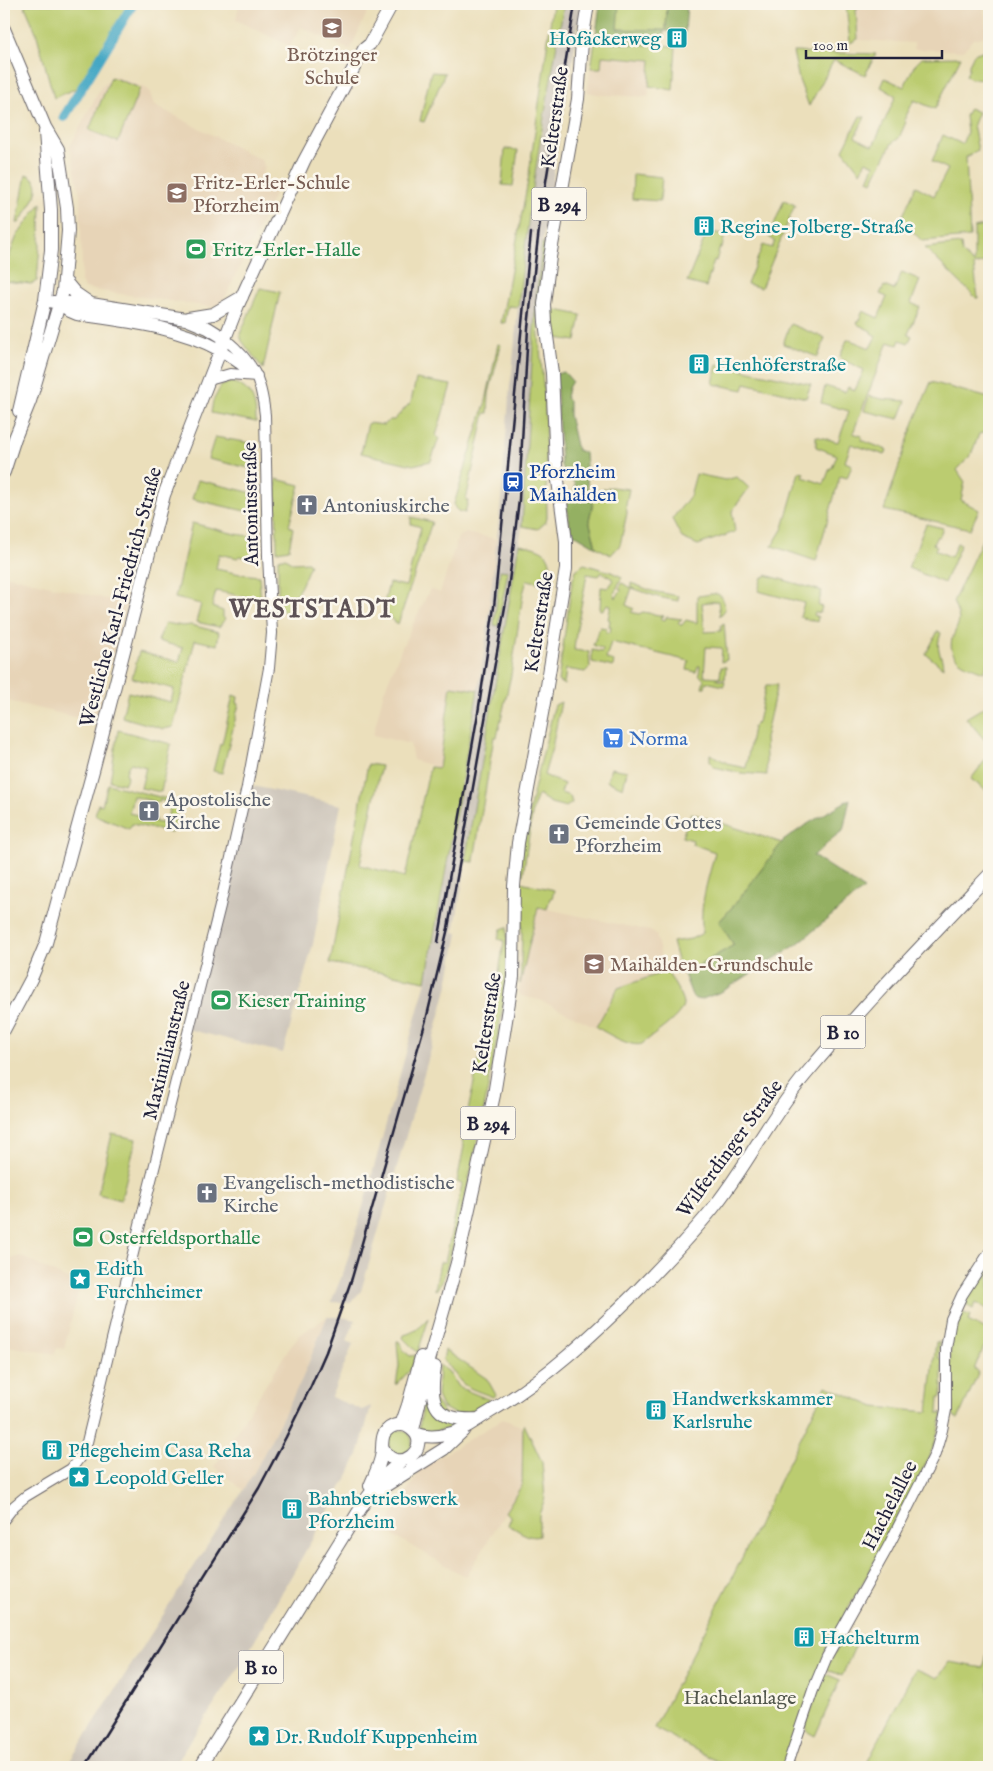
<svg xmlns="http://www.w3.org/2000/svg" width="993" height="1771" viewBox="0 0 993 1771" font-family="'IM FELL English',serif">
<style>
.built{fill:#e7d4b7}
.industrial{fill:#cbc3b8}
.green{fill:#bbcc6f;stroke:#6e7755;fill-rule:evenodd}
.forest{fill:#94b062;stroke:#5b694e}
.lines{fill:none;stroke-linecap:round;stroke-linejoin:round}
.canal{stroke:#44a7c4;stroke-width:10}
.minor-casing{stroke:#686468;stroke-width:12}
.major-casing{stroke:#686468;stroke-width:14}
.minor{stroke:#fff;stroke-width:10}
.major{stroke:#fff;stroke-width:12}
.rail{stroke:#22223b;stroke-width:2.5}
.labels{text-anchor:middle;stroke-width:5;stroke-linejoin:round;paint-order:stroke}
.shield{fill:#fbf7ec;stroke:#636270;stroke-width:1}
.shield-label{font-size:19px;font-weight:bold;fill:#22223b}
.culture-label{font-size:20px;fill:#0d838f;stroke:#fbf7ec;text-anchor:start}
.education-label{font-size:20px;fill:#785e54;stroke:#fbf7ec;text-anchor:start}
.street-label{font-size:20px;fill:#22223b;stroke:#fbf7ec}
.leisure-label{font-size:20px;fill:#27864d;stroke:#fbf7ec;text-anchor:start}
.transit-label{font-size:20px;fill:#164399;stroke:#fbf7ec;text-anchor:start}
.worship-label{font-size:20px;fill:#5b616d;stroke:#fbf7ec;text-anchor:start}
.shop-label{font-size:20px;fill:#366cbe;stroke:#fbf7ec;text-anchor:start}
.park-label{font-size:20px;fill:#50554b;stroke:#fbf7ec}
.district-label{font-size:25px;font-weight:bold;letter-spacing:1px;fill:#5c5155;stroke:#fbf7ec}
</style>
<rect width="100%" height="100%" fill="#fbf7ec"/>
<filter id="ink" filterUnits="userSpaceOnUse"><feTurbulence type="fractalNoise" baseFrequency=".02" numOctaves="2"/><feDisplacementMap in="SourceGraphic" scale="10" xChannelSelector="R" yChannelSelector="G"/><feConvolveMatrix kernelMatrix="1 2 1 2 8 2 1 2 1" color-interpolation-filters="sRGB"/></filter>
<filter id="wash" filterUnits="userSpaceOnUse"><feTurbulence type="fractalNoise" baseFrequency=".0096" numOctaves="4" result="noise"/><feDisplacementMap in="SourceGraphic" scale="20" xChannelSelector="R" yChannelSelector="G"/><feGaussianBlur stdDeviation="1.12" result="paint"/><feColorMatrix in="noise" values="0 0 0 0 0 0 0 0 0 0 0 0 0 0 0 0 0 1.4 0 .05"/><feComposite in="paint" operator="in"/></filter>
<g filter="url(#wash)">
<rect width="100%" height="100%" fill="#ebdfbb"/>
<path class="built" d="M239 4H371L350 50 301 27 290 46 236 20Z
M862 4H983L987 36 973 39 963 51 914 49V43L859 40 857 9Z
M595 42 676 46 673 90 649 86 648 97 603 95 587 92Z
M115 76 149 90 154 105 261 160 265 167 258 183 276 191 226 296 219 304 211 307 94 290 85 288 81 281 82 265 80 195 70 146 101 87Z
M466 533 497 539 495 561 478 690 451 686 439 768 413 760 410 744 373 735 384 691 403 645 430 589 440 593 458 537Z
M4 575 124 603 126 606 96 719 91 721 4 700Z
M538 907 650 931 656 934 661 957 667 971 618 988 596 1027 540 1000 521 996 519 992 520 984Z
M20 1256 81 1286 76 1300 64 1349 57 1348 55 1354 8 1346 4 1352V1265L8 1260Z
M327 1317 302 1379 255 1471 243 1490 214 1467 284 1356 299 1335Z
M503 1419 523 1427 522 1485 466 1577 384 1530 421 1468Z"/>
<path class="industrial" d="M564 4H582L542 243 535 313 522 526 465 861 464 875 454 932 458 933 447 989 432 1044 434 1039 361 1291 350 1303 331 1302 344 1271 357 1228 426 981 434 940 473 723 486 637 501 500 510 386 512 373 518 307 529 215Z
M248 785 341 805 313 944 283 1053 187 1029Z
M327 1317H342L355 1320 347 1341 353 1344 331 1397 362 1410 371 1406 359 1452 349 1474 245 1658 173 1767H66L255 1471 302 1379Z"/>
<path class="green" d="M24 4H131L115 30 77 88 54 98 36 32Z
M553 4H564L540 141 529 215 518 307 508 306 505 323H501L528 181Z
M619 4H667L666 31 616 29Z
M846 4H861L856 10 858 39 850 43Z
M595 42 676 46 673 90 649 86 651 60 602 56 601 68H591Z
M982 51 989 55V78L971 79 966 76 969 68V64L974 54Z
M793 52 876 54 865 75 834 60 809 106 799 80Z
M961 57 935 109 914 100 904 120 906 122 899 138 892 143 872 182 868 180 874 165 866 161 860 172 843 150 860 116 865 117 855 137 873 146 896 96 881 87 885 78 904 87 914 66 922 58Z
M431 72 445 73 424 122 420 121Z
M111 77 140 88 118 142 89 130Z
M969 108 978 112 973 124 978 151 966 157 970 237 922 241 901 220 916 186 934 196 948 169 932 161 943 135 962 144 967 132 965 116Z
M505 149 518 150 513 186 502 185Z
M26 174C50 183 28 209 19 223H17Z
M633 174 662 177 660 201 632 199Z
M784 200 795 205 761 288 747 284 763 245 772 248 775 241 769 237Z
M41 203 40 245 37 281 31 284 4 281V269L17 236Z
M989 225V262L974 265 978 298H976L925 248 961 244 962 253 974 264V228Z
M707 232 725 234 722 248 720 247 716 261 714 260 706 287 687 282Z
M542 243H545L537 313 545 407 547 517 546 522 538 529 522 526 535 313Z
M902 272 920 280 911 303 920 307 908 334 912 336 908 343 900 340 898 345 888 342 853 433 862 436 861 440 887 450 885 455 851 444 845 462 852 465 847 478 840 476 816 561 772 546 783 528 799 472 804 473 803 477 824 484 830 468H832L837 455 816 447V436L838 442 849 411 821 403 825 386 845 392 848 387 855 390 864 370 841 359 840 356 847 340H850L870 348 876 336 871 333V331L857 324 863 311 878 318 887 297 880 294 884 286 894 290Z
M260 288 280 292 263 369 242 341 240 334Z
M551 309 581 315 576 341 550 337 548 316Z
M790 324 825 338 818 357 783 344Z
M498 344 501 345 489 393 488 413H485L466 500 468 501 465 513 458 511 455 508 454 504 486 401Z
M717 364 811 384 806 398 745 383 743 390 713 384Z
M416 379 451 385 436 436 439 438 431 461 413 465 361 453 368 423 384 425 390 420H394L411 402Z
M231 382C252 388 256 401 256 422L211 413 213 401 221 386Z
M931 382 989 398V431L979 434 971 455 957 470 965 482 961 500 979 510 970 529 884 510 914 422Z
M869 396 882 399 906 401 899 419 864 411Z
M215 437 257 444 258 470 208 459Z
M696 474 725 480 737 477 749 488 732 511 735 532 698 545 682 538 672 519 690 496Z
M276 479 300 485 289 526 293 528 289 549 277 551Z
M198 480 257 494 258 514 192 499Z
M611 487 629 489 626 504 627 513 620 545 611 555 596 547 589 520 593 503 589 493Z
M411 517 432 522 398 624 382 612 389 583 406 586 421 527 411 524Z
M192 523 235 534 258 537 259 560 240 556 238 558 219 554 216 569 240 574 259 576 261 600 216 591 212 607 223 611V617L225 619 219 627 196 622 201 604 175 598Z
M926 524 943 528 939 537 937 536 933 544 937 546 935 550 951 557 957 543 961 544 944 583 908 568Z
M983 538 989 539V660L984 672C968 666 947 660 952 639 954 633 958 627 959 620 959 615 955 607 953 602Z
M519 544C552 550 550 555 552 585L527 580 523 594 511 675 497 737H494L474 860V862L465 861Z
M281 558H285L293 563 308 562 310 565 301 586 286 611H283L278 607V560Z
M584 564 611 572 622 577 614 594 616 598 621 590 619 589 622 583 631 588V583L652 591 678 596V601L658 597 632 588 626 605 634 609 631 612 639 614 643 612 664 616 661 617 660 619 665 620 666 617 682 619 678 622 680 625H682L686 620 697 623V596C714 595 723 587 725 610L720 616 718 601 702 603 705 632 721 631V625L724 623 727 660 721 662 722 648 706 647 704 676 720 677 721 667H726L725 679 717 678V680L725 681 724 686 706 682 705 687H702L704 680 699 674 700 666H698L696 672 687 670 689 661 611 642 606 659 614 661 613 667 592 662V650L602 652 603 649 593 645 600 627 607 628 606 632 610 633 611 626H609L610 620 608 619 611 605 607 604 604 609 600 610 601 587 608 588 614 580 602 572 599 576 587 574C583 599 576 627 574 650L589 652 590 667 585 672 566 669 564 685 558 681 572 582 576 570Z
M500 570 508 571 498 626 494 625Z
M766 575 822 591 818 605 822 607 820 613 815 612 814 615 818 617 817 622 800 617 804 603 758 591 762 577H765Z
M165 623 183 626 191 625 219 632 217 645 195 640 173 727 164 729 122 717 128 692 171 702 174 689 132 678 139 652 179 662 183 648 158 641Z
M938 631 941 633C934 652 943 653 943 668L926 654Z
M766 685H777L765 738 767 775 741 773 714 767 710 761V754L731 765 746 768 753 727 758 722Z
M451 686 478 690 426 981 330 963 368 764 381 766 360 865 405 877 430 767 439 768Z
M233 695 238 697 237 703 239 704 222 773 213 771 220 744H222Z
M561 702 552 748 544 775 564 784 561 793 570 796 572 803 566 807 551 803 538 795 533 808 523 875 519 874C524 819 541 765 553 711L555 705Z
M989 704V745L966 718Z
M118 730 171 744 161 792 141 788 146 767 131 763C127 767 125 772 127 778L124 784 110 781Z
M989 755V793L971 779Z
M611 768 627 771 623 788 607 781Z
M108 784 180 802 171 833 132 824 129 829 95 815 98 804 102 805ZM133 796 159 803 160 800 171 804 167 818H164L163 823 171 827H165L162 823 155 822V819L129 813 132 801 131 800H132Z
M691 813 782 843 735 904 719 922 734 945 684 974 677 960 672 942 691 939 703 933C698 906 709 878 715 852L692 844 693 840 682 837Z
M521 882 554 890 552 898H550L547 909 538 907 520 984 522 937Z
M507 927V986L481 1125 460 1220 444 1277 437 1289 435 1290 440 1262H445L462 1184 457 1182 464 1146 462 1140 483 1039 489 1036 504 941 498 939 501 929Z
M667 971C672 981 681 993 683 1003 684 1016 651 1036 642 1044 630 1048 607 1033 596 1027L618 988Z
M112 1134 136 1139 121 1200 98 1194Z
M989 1261V1310L976 1303 973 1309C967 1306 964 1303 966 1296Z
M963 1313 970 1315 968 1321 986 1330 989 1324V1336L975 1367V1370L979 1372 958 1419 953 1416 954 1402 951 1398C952 1370 946 1341 959 1314Z
M429 1318 418 1352H417L403 1338 404 1335C415 1332 421 1327 429 1318Z
M399 1341 404 1351 410 1356 416 1355 411 1369 396 1385 399 1366 397 1342Z
M936 1342H939V1358L942 1359V1397H939L938 1413H943L934 1446 920 1476 896 1517 882 1549 828 1644 783 1767H728L654 1728 732 1578 826 1386 875 1407 928 1412Z
M445 1350 487 1379 496 1395 493 1397C483 1393 468 1389 461 1382 454 1374 451 1367 443 1360Z
M439 1365 448 1371 458 1387 490 1400 460 1417 442 1407 437 1396Z
M426 1389 452 1423 453 1428 422 1433 419 1428Z
M524 1424 542 1462 545 1498 539 1515V1536C529 1540 517 1529 508 1525L511 1517 505 1512 522 1485 523 1427Z
M388 1442a12 12 0 1 1 24 0a12 12 0 1 1-24 0Z
M845 1634 858 1640 842 1676 828 1670 827 1667Z
M989 1640V1767H865L915 1669 938 1678 949 1662 984 1668Z
M826 1674 840 1680 815 1736 808 1732 806 1725 824 1675Z"/>
<path class="forest" d="M600 4H619L617 29 664 30V37L651 35 650 45 595 42Z
M667 4H687L685 32 666 31Z
M564 372 572 381 568 388 566 398 569 401V415L577 450 585 453 588 490 593 503 589 520 596 547 571 532 566 501 575 494V484L561 466 556 374Z
M850 799 843 831C831 837 824 849 813 856L864 889 796 945 723 991 700 1000 693 998 684 974 734 945 719 922 735 904 783 841 804 826Z"/>
<g class="lines">
<path class="canal" d="M64 117 133 4"/>
</g>
</g>
<g filter="url(#ink)">
<g class="lines">
<g class="minor-casing">
<path id="minor" d="M220 350 250 371
M209 380 230 374 257 376
M4 1519 14 1506 26 1496 71 1469 80 1457 87 1442 145 1204 220 906 247 787 269 668 272 633 268 556 265 415C261 378 254 363 224 338
M787 1767 813 1690 827 1656 888 1547 935 1454 942 1430 946 1410V1349L951 1319 962 1295 989 1253"/>
</g>
<g class="major-casing">
<path id="major" d="M4 29 45 127 58 149 67 208 68 231 63 291 30 401 15 438 4 472
M65 281 75 293 91 304
M53 302 91 304 186 319 208 328 224 338
M60 303 70 311 77 314C126 321 176 326 220 350
M188 318 213 314 242 297
M19 411 45 300 51 250V210L45 132
M4 1030 31 979 46 943 94 767 164 495 238 305 304 161 364 49 370 44 392 4
M435 1367C428 1408 436 1421 479 1419
M401 1425 408 1405 421 1357
M413 1430 430 1357 457 1263 494 1095 513 977 514 886 518 843 546 692 566 569V541L556 465 552 373 545 322 544 304 550 257 578 99 582 41 588 4
M416 1434C428 1438 440 1437 452 1433 466 1429 476 1420 488 1413 545 1380 593 1335 640 1288 666 1261 694 1233 717 1203 749 1162 772 1114 806 1074 864 1005 927 940 989 875
M370 1486C374 1476 379 1467 381 1457 383 1449 381 1441 384 1434 387 1429 391 1426 397 1425 402 1424 407 1425 411 1429 434 1446 397 1478 383 1448
M377 1491 444 1449 463 1431
M200 1767 367 1498 383 1477 401 1461"/>
</g>
<use href="#minor" class="minor"/>
<use href="#major" class="major"/>
<path class="rail" d="M438 942 478 713 494 607 531 233
M85 1767 259 1488 286 1437 311 1386 326 1352 352 1278 426 1020 448 928 508 590 519 500 528 328 535 263 541 212 575 4"/>
</g>
</g>
<defs>
<g id="school-square" transform="scale(1.125)"><rect x="-9" y="-9" width="18" height="18" rx="4" fill="#8d6e63" stroke="#fbf7ec"/><path d="M0-5L7-2L0 1L-7-2ZM-4 1L0 2.5L4 1V4Q0 6-4 4Z" fill="#fff"/></g>
<g id="building-square" transform="scale(1.125)"><rect x="-9" y="-9" width="18" height="18" rx="4" fill="#0f9aa8" stroke="#fbf7ec"/><path d="M-4-6H4V6H1V3H-1V6H-4ZM-2.5-4.3h1.7v1.8h-1.7ZM.8-4.3h1.7v1.8H.8ZM-2.5-1h1.7V.8h-1.7ZM.8-1h1.7V.8H.8Z" fill="#fff"/></g>
<g id="stadium-square" transform="scale(1.125)"><rect x="-9" y="-9" width="18" height="18" rx="4" fill="#2e9e5b" stroke="#fbf7ec"/><path d="M0-5a6.5 5 0 1 0 0 10a6.5 5 0 1 0 0-10ZM-3.5-1.8h7v3.6h-7Z" fill="#fff"/></g>
<g id="station-square" transform="scale(1.125)"><rect x="-9" y="-9" width="18" height="18" rx="4" fill="#1a4fb4" stroke="#fbf7ec"/><path d="M-3-6H3Q5-6 5-4V2Q5 4 3 4L4.5 6H3L1.5 4h-3L-3 6H-4.5L-3 4Q-5 4-5 2V-4Q-5-6-3-6ZM-3.5-4v3h7v-3ZM-3.5 1v1.5H-2V1ZM2 1v1.5H3.5V1Z" fill="#fff"/></g>
<g id="church-square" transform="scale(1.125)"><rect x="-9" y="-9" width="18" height="18" rx="4" fill="#6b7280" stroke="#fbf7ec"/><path d="M-1.2-6h2.4v3.5h3.3v2.4h-3.3V6h-2.4V-.1h-3.3v-2.4h3.3Z" fill="#fff"/></g>
<g id="supermarket-square" transform="scale(1.125)"><rect x="-9" y="-9" width="18" height="18" rx="4" fill="#3f7fe0" stroke="#fbf7ec"/><path d="M-6-5.5h2.5l.6 2H6L4.5 2H-2.5L-4.4-4H-6ZM-1.5 3.2a1.3 1.3 0 1 0 .1 0ZM3 3.2a1.3 1.3 0 1 0 .1 0Z" fill="#fff"/></g>
<g id="sight-square" transform="scale(1.125)"><rect x="-9" y="-9" width="18" height="18" rx="4" fill="#0f9aa8" stroke="#fbf7ec"/><path d="M0-6L1.8-2.2L6-1.7L2.9 1.2L3.7 5.4L0 3.3L-3.7 5.4L-2.9 1.2L-6-1.7L-1.8-2.2Z" fill="#fff"/></g>
</defs>
<g fill-rule="evenodd">
<use href="#school-square" x="332" y="28"/>
<use href="#building-square" x="677" y="38"/>
<use href="#school-square" x="177" y="193"/>
<use href="#building-square" x="704" y="226"/>
<use href="#stadium-square" x="196" y="249"/>
<use href="#building-square" x="699" y="364"/>
<use href="#station-square" x="513" y="482"/>
<use href="#church-square" x="307" y="505"/>
<use href="#supermarket-square" x="613" y="738"/>
<use href="#church-square" x="149" y="811"/>
<use href="#church-square" x="559" y="834"/>
<use href="#school-square" x="594" y="964"/>
<use href="#stadium-square" x="221" y="1000"/>
<use href="#church-square" x="207" y="1193"/>
<use href="#stadium-square" x="83" y="1237"/>
<use href="#sight-square" x="80" y="1279"/>
<use href="#building-square" x="656" y="1410"/>
<use href="#building-square" x="52" y="1450"/>
<use href="#sight-square" x="79" y="1477"/>
<use href="#building-square" x="292" y="1509"/>
<use href="#building-square" x="804" y="1637"/>
<use href="#sight-square" x="259" y="1736"/>
</g>
<g class="labels">
<g class="shield">
<rect x="531.5" y="187.5" width="55" height="33" rx="4"/>
<rect x="820.5" y="1015.5" width="45" height="33" rx="4"/>
<rect x="460.5" y="1106.5" width="55" height="33" rx="4"/>
<rect x="238.5" y="1650.5" width="45" height="33" rx="4"/>
</g>
<g class="shield-label">
<text x="559" y="211">B 294</text>
<text x="843" y="1039">B 10</text>
<text x="488" y="1130">B 294</text>
<text x="261" y="1674">B 10</text>
</g>
<g class="culture-label">
<text x="661" y="45" text-anchor="end">Hofäckerweg</text>
<text x="720" y="233">Regine-Jolberg-Straße</text>
<text x="715" y="371">Henhöferstraße</text>
<text x="96" y="1275">Edith<tspan x="96" dy="23">Furchheimer</tspan></text>
<text x="672" y="1405">Handwerkskammer<tspan x="672" dy="23">Karlsruhe</tspan></text>
<text x="68" y="1457">Pflegeheim Casa Reha</text>
<text x="95" y="1484">Leopold Geller</text>
<text x="308" y="1505">Bahnbetriebswerk<tspan x="308" dy="23">Pforzheim</tspan></text>
<text x="820" y="1644">Hachelturm</text>
<text x="275" y="1743">Dr. Rudolf Kuppenheim</text>
</g>
<g class="education-label">
<text x="332" y="61" text-anchor="middle">Brötzinger<tspan x="332" dy="23">Schule</tspan></text>
<text x="193" y="189">Fritz-Erler-Schule<tspan x="193" dy="23">Pforzheim</tspan></text>
<text x="610" y="971">Maihälden-Grundschule</text>
</g>
<g class="street-label">
<text transform="translate(554 117) rotate(-82)" y="7">Kelterstraße</text>
<text transform="translate(250 504) rotate(-91)" y="7">Antoniusstraße</text>
<text transform="translate(120 597) rotate(-75)" y="7">Westliche Karl-Friedrich-Straße</text>
<text transform="translate(538 622) rotate(-81)" y="7">Kelterstraße</text>
<text transform="translate(486 1023) rotate(-81)" y="7">Kelterstraße</text>
<text transform="translate(166 1050) rotate(-76)" y="7">Maximilianstraße</text>
<text transform="translate(729 1148) rotate(-54)" y="7">Wilferdinger Straße</text>
<text transform="translate(889 1505) rotate(-63)" y="7">Hachelallee</text>
</g>
<g class="leisure-label">
<text x="212" y="256">Fritz-Erler-Halle</text>
<text x="237" y="1007">Kieser Training</text>
<text x="99" y="1244">Osterfeldsporthalle</text>
</g>
<g class="transit-label">
<text x="529" y="478">Pforzheim<tspan x="529" dy="23">Maihälden</tspan></text>
</g>
<g class="worship-label">
<text x="323" y="512">Antoniuskirche</text>
<text x="165" y="806">Apostolische<tspan x="165" dy="23">Kirche</tspan></text>
<text x="575" y="829">Gemeinde Gottes<tspan x="575" dy="23">Pforzheim</tspan></text>
<text x="223" y="1189">Evangelisch-methodistische<tspan x="223" dy="23">Kirche</tspan></text>
</g>
<g class="shop-label">
<text x="629" y="745">Norma</text>
</g>
<g class="park-label">
<text x="740" y="1704">Hachelanlage</text>
</g>
<g class="district-label">
<text x="312" y="617">WESTSTADT</text>
</g>
</g>
<rect width="993" height="1771" fill="none" stroke="#fbf7ec" stroke-width="20"/>
<path d="M806 50v8h136v-8" fill="none" stroke="#22223b" stroke-width="2.5"/>
<text x="813" y="50" font-size="15" fill="#22223b" stroke="#fbf7ec" stroke-width="4" paint-order="stroke">100 m</text>
</svg>
